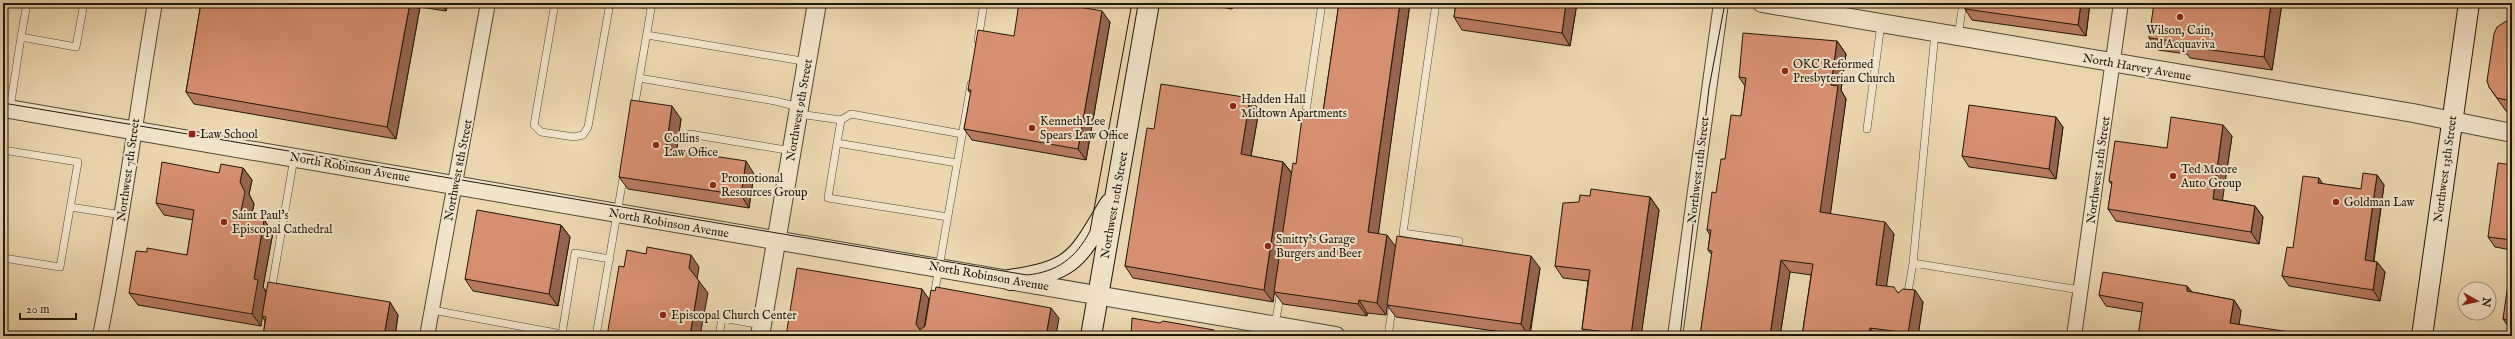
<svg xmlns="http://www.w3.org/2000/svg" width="2515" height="339" viewBox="0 0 2515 339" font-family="'IM FELL English',serif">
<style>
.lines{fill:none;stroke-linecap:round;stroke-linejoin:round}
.service-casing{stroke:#524734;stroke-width:8}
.minor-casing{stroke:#524734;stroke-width:16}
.tertiary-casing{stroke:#524734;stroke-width:20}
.secondary-casing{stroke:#1f170b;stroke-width:22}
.service{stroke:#f2e4cb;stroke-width:7}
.minor{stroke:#f2e4cb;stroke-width:14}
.tertiary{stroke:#f2e4cb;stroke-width:18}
.secondary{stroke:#f2e4cb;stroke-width:20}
.tram{stroke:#1f170b;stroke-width:1}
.wall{fill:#b97b61;stroke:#1f170b}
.shaded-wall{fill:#96644f;stroke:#1f170b}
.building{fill:#d78f71;stroke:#1f170b}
.poi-dot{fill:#8f2418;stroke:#f2e4cb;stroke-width:1.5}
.labels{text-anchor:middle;stroke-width:4;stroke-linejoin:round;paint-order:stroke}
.poi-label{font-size:12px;fill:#1f170b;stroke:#f2e4cb;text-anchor:start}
.street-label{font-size:12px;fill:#1f170b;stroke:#f2e4cb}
</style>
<rect width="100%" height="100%" fill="#ebd6af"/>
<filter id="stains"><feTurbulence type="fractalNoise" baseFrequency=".005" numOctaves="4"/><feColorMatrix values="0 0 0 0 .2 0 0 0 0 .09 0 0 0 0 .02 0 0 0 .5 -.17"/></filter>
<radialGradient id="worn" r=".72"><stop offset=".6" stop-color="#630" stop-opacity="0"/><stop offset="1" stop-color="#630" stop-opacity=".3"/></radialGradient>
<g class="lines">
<g class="service-casing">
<path id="service" d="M555 3 534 125 541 132 574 137 583 135 588 127 610 3
M635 3 651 6
M1436 3 1403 233 1459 241
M647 35 808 62
M1958 36 1963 3
M21 37 27 3
M978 40 984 3
M639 78 775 101 799 107
M10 108 21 37 76 47 84 3
M634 109 652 3
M799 114 841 120 837 143 957 163
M1305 118 1322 3
M841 120 851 114 962 134
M1867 129 1881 24
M690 134 792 151
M837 143 828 198 948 217
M3 150 78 162 60 267 3 258
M70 207 122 215
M1913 263 1935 33
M271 292 294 158
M934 296 971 84
M1907 298 1913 263 2080 290
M432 310 562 334 575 253 610 259
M596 336 624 173
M719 336 722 318 762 325
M1273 336 1281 291
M1388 336 1393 303"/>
</g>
<g class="minor-casing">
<path id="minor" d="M100 336C122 226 136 114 155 3
M427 336 488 3
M1675 336 1721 3
M2074 336 2121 3"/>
</g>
<g class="tertiary-casing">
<path id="tertiary" d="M1762 3 2413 113 2512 133
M3 108 1336 336
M760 336 817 3"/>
</g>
<g class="secondary-casing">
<path id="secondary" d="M1010 280C1076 270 1077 258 1110 204
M1091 336 1149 3
M2422 336 2469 3"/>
</g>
<use href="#service" class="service"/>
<use href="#minor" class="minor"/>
<use href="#tertiary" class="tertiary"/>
<use href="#secondary" class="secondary"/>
<path class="tram" d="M3 103 1027 275C1057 272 1076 258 1090 231L1132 3
M1680 336 1709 88 1725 3"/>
</g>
<path class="wall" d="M201 3H448L446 11 420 7 396 139 194 104 186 92Z
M1199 3H1233L1232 9Z
M1339 3H1410L1378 234 1396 247 1540 268 1530 336 1396 317 1387 305 1386 315 1367 313V316L1283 304 1274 292 1273 302 1133 278 1125 266 1154 129 1259 110 1251 156 1283 162 1292 173 1296 164 1323 112Z
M1456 3H1577L1570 46 1462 30 1454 17Z
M1965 3H2090L2086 36 1972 20 1965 9Z
M2282 3 2272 70 2190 58 2187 54 2158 50 2149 38Z
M2512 20V112L2506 111 2489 87Z
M1110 22 1086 160 972 140 964 129 971 94 968 90 1014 36Z
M1837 41 1846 54 1841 90 1846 99 1830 214 1894 234 1886 286 1898 293 1923 302 1918 336H1802L1811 275 1790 272 1780 336H1700L1712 255 1708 250 1710 235 1707 230 1725 159 1741 116 1745 86 1739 77Z
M681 119 676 151 754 174 749 208 628 189 619 177Z
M2063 127 2056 179 1969 167 1962 156Z
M2232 136 2222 200 2255 206 2263 217 2259 244 2116 221 2108 209 2112 185 2109 181 2167 148Z
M2512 165V250L2495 247 2488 237Z
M243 168 252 180 249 194 254 204 251 218 264 220 273 232 263 287 266 291 398 315 395 336H263L265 321 262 316 261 326 138 305 129 293 187 255 193 220 164 215 156 203Z
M2377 175 2384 185 2374 261 2377 262 2385 272 2380 301 2289 286 2282 276 2323 184 2361 189Z
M1590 196 1650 197 1659 210 1641 336H1587L1582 329 1588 281 1563 278 1555 266 1579 202Z
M561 225 570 237 558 306 473 291 465 279Z
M2512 284V332L2503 319Z
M2187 286 2192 292 2234 300 2241 311 2142 312 2106 306 2099 295Z"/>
<path class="shaded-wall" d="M410 3H417L420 7 396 139 387 127Z
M440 3H448L446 11Z
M1228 3H1233L1232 9Z
M1400 3H1410L1377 244 1368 232Z
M1566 3H1577L1570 46 1562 33Z
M2081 3H2090L2086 36 2078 25Z
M2271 3H2282L2272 70 2264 57Z
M1102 11 1110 22 1086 160 1078 149Z
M1837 41 1846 54 1841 90 1846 99 1829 225 1820 212 1831 85Z
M1250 98 1259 110 1249 167 1241 154Z
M672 106 681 119 675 162 666 149Z
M2056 117 2063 127 2056 179 2049 169Z
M2223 125 2232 136 2221 210 2213 199Z
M746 161 754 174 749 208 741 195Z
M1283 162 1292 174 1273 302 1264 290Z
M243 168 252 180 249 194 254 204 249 228 240 216V182Z
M2377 175 2384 185 2372 270 2365 260Z
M2319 178 2326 189 2318 183Z
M1650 197 1659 210 1641 336H1631V335Z
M2255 206 2263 217 2259 244 2251 232Z
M264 220 273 232 263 287 266 292 261 326 252 314 254 279Z
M1885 222 1894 234 1885 297 1876 285Z
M561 225 570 237 558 306 549 294Z
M1387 235 1396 247 1386 315 1377 303Z
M691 255 699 267 697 280 689 268Z
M1531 256 1540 268 1529 336 1521 324Z
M1781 260 1790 272 1780 336H1770Z
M2377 262 2385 272 2380 301 2373 290Z
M699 281 708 293 700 336H690Z
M2187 286 2195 296 2187 291Z
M922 289 929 299 923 335 916 324Z
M1915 290 1923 302 1918 336H1911L1908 333Z
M1359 300 1367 313V316L1358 304Z
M2234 300 2241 311 2238 333 2230 323Z
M390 302 398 315 395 336H384Z
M1051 308 1059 318 1056 336H1046Z
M1870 328 1876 336H1869Z"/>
<path class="building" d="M201 3H410L387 127 186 92Z
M1019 3H1057L1102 11 1078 149 964 129 971 90H968L978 30 1014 36Z
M1339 3H1400L1368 232 1387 235 1377 303 1359 300 1358 304 1274 292 1293 163 1296 164 1303 110 1323 112Z
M1456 3H1566L1562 33 1454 17Z
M1965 3H2081L2078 25 1965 9Z
M2154 3H2271L2264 57 2181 46V42L2149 38Z
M2508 20H2512V101L2497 98 2489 87 2487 81 2494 34 2497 27Z
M1743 33 1837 41 1831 85 1838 86 1820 212 1885 222 1876 285 1894 287 1898 293 1903 289 1915 290 1908 333 1870 328 1869 336H1802L1813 264 1781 260 1770 336H1700L1712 251 1708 250 1711 230H1707L1712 192 1716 193 1721 159H1725L1731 115 1741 116 1746 78 1739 77Z
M1161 84 1250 98 1241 154 1283 162 1264 290 1125 266 1147 128 1154 129Z
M631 100 672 106 666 149 746 161 741 195 619 177Z
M1969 105 2056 117 2049 169 1962 156Z
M2171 117 2223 125 2213 199 2255 206 2251 232 2108 209 2112 182 2109 181 2115 141 2167 148Z
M162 162 219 173 221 164 243 168 240 182 245 192 240 216 264 220 254 279 258 280 252 314 129 293 136 251 147 252V248L187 255 194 210 156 203Z
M2498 163 2512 165V240L2488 237Z
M2363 173 2377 175 2365 260 2377 262 2373 290 2282 276 2287 247 2293 248 2303 176 2319 178 2318 183 2361 189Z
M1591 189 1650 197 1631 335 1582 329 1590 270 1555 266 1563 203 1579 202 1580 195 1590 196Z
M477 210 561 225 549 294 465 279Z
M1397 236 1531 256 1521 324 1387 305Z
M647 247 691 255 689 268 699 281 690 336H675L672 335V336H607L619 266 624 267 627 250 646 254Z
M797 268 922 289 916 324 920 330 925 326 931 290 935 291 936 287 1051 308 1046 336H786Z
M2103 272 2187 286V291L2234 300 2230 323 2316 336H2138L2143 303 2099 295Z
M268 282 390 302 384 336H263L266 317 262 316Z
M2508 284H2512V321L2503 319Z
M1132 318 1160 323 1163 321 1214 330 1218 334 1238 336H1122H1131Z"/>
<g class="poi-dot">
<circle cx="2180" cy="17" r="4"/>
<circle cx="1785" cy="71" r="4"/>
<circle cx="1233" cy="106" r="4"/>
<circle cx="1032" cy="128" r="4"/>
<rect x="188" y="130" width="8" height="8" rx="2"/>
<circle cx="656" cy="145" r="4"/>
<circle cx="2173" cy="176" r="4"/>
<circle cx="713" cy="185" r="4"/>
<circle cx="2336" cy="202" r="4"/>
<circle cx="224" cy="222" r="4"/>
<circle cx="1268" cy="246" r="4"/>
<circle cx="663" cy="315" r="4"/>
</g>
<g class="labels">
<g class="poi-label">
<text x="2180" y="34" text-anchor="middle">Wilson, Cain,<tspan x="2180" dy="14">and Acquaviva</tspan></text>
<text x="1793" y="68">OKC Reformed<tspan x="1793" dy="14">Presbyterian Church</tspan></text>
<text x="1241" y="103">Hadden Hall<tspan x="1241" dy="14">Midtown Apartments</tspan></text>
<text x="1040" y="125">Kenneth Lee<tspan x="1040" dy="14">Spears Law Office</tspan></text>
<text x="200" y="138">Law School</text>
<text x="664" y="142">Collins<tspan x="664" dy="14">Law Office</tspan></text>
<text x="2181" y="173">Ted Moore<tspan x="2181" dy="14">Auto Group</tspan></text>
<text x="721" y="182">Promotional<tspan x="721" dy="14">Resources Group</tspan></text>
<text x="2344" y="206">Goldman Law</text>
<text x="232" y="219">Saint Paul's<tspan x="232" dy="14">Episcopal Cathedral</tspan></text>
<text x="1276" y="243">Smitty’s Garage<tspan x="1276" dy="14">Burgers and Beer</tspan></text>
<text x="671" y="319">Episcopal Church Center</text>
</g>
<g class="street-label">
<text transform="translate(2137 67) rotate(10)" y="4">North Harvey Avenue</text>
<text transform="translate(799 110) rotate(-80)" y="4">Northwest 9th Street</text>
<text transform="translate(350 167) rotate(10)" y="4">North Robinson Avenue</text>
<text transform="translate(2445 169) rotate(-82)" y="4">Northwest 13th Street</text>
<text transform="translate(128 170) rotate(-82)" y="4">Northwest 7th Street</text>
<text transform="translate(458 170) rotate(-79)" y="4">Northwest 8th Street</text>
<text transform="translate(1698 170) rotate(-83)" y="4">Northwest 11th Street</text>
<text transform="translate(2098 170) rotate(-82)" y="4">Northwest 12th Street</text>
<text transform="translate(1114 205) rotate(-80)" y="4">Northwest 10th Street</text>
<text transform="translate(669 223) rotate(10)" y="4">North Robinson Avenue</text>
<text transform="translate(989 276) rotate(10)" y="4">North Robinson Avenue</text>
</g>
</g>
<rect width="2515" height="339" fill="none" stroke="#ebd6af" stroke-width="16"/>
<rect x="4" y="4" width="2507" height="331" fill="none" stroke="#1f170b" stroke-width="2"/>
<rect x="8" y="8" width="2499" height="323" fill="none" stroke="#1f170b"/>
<g transform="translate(2477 301) rotate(98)"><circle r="19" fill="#f2e4cb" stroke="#9e927e"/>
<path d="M0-3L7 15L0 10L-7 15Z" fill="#8f2418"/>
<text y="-6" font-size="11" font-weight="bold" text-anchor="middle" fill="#1f170b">N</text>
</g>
<path d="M20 313v6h56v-6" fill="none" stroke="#1f170b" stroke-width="2"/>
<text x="26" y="313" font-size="12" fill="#1f170b" stroke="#f2e4cb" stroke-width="3" paint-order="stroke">20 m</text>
<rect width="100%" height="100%" filter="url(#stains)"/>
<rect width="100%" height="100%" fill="url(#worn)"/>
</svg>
